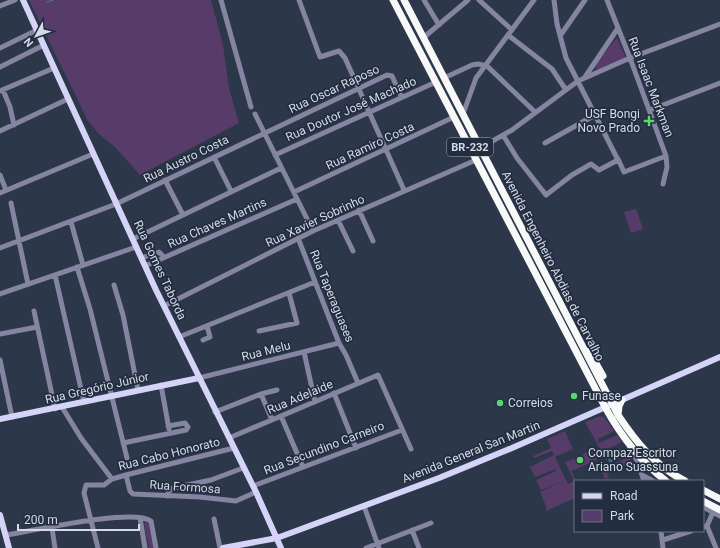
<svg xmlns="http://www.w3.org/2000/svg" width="720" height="548" viewBox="0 0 720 548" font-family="Roboto,sans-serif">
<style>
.green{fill:#573c6a}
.water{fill:#0f6172;stroke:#4a8695}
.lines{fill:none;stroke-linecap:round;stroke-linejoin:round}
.stream{stroke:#4a8695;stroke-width:1}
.minor{stroke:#8585a1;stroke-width:5}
.major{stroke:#d5d4f8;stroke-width:6}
.highway{stroke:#f8f8f8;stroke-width:7}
.poi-dot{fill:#5bd56d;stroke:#232d40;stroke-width:1.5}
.labels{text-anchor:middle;stroke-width:3.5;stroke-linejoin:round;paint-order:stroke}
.shield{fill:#232d40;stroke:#9fa7b5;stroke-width:1}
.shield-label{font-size:11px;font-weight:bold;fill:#d4dbe7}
.street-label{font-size:12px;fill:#d4dbe7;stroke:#232d40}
.poi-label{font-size:12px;fill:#d4dbe7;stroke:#232d40;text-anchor:start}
</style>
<rect width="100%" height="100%" fill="#2d374a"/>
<path class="green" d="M29 0H211L223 45 229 88 239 123 140 175 116 148 99 134 88 121Z
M617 38 625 56V58L598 70 595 68 594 65Z
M636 209 643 229 631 233 624 212Z
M600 416 604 417 614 431 598 439 599 443 617 435 622 442 602 452 585 422Z
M565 431 573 449 555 457 568 484 574 481 565 462 583 456V454L593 449 597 460 571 471 576 481 575 498 546 511V506L540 492 561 482 541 490 536 480 556 471 555 469 535 477 530 467 554 455 552 451 534 458 533 456 551 448 547 439Z
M629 457 632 463 607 474 609 478 605 479 601 469Z
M146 521 149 523 154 548H149L144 524Z"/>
<path class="water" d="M620 449 623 455 610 462 607 455Z"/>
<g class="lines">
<path class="stream" d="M47 2 53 0"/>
<path class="minor" d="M221 0 251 107
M299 0 320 57 339 51 345 58 404 190
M424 0 439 25
M479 0 512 30
M607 0 630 58 666 156 667 167 663 184
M0 6 15 0
M508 35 552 69 566 90
M560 36 585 0
M423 38 468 0
M0 48 37 30
M0 67 44 45
M585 77 618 28
M444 78 472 65 478 64 487 66 535 112
M3 90 10 107 14 125
M0 91 54 68
M650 110 720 83
M255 114 313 231
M463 114 476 78 534 0
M0 131 68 99
M503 135 517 158 546 195 572 175 591 164 599 170 618 160 566 58 557 24 554 0
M545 143 595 115
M480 148 512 130 578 81 630 58 720 24
M275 155 436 82
M214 157 231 191
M618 159 624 172 666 156
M0 175 6 190
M165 180 183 215
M294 192 454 117
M0 193 93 154
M11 203 28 284
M359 210 373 241
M338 220 353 251
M71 222 83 265
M298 238 339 343 346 355 358 383
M133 239 281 168
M0 248 116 204 387 75 392 76 401 96
M141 258 159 252 164 257
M145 266 297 199
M77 267 90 309 127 458
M55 275 84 402
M114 285 123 315 138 390
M0 294 136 247
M164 306 313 231 476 160
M34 311 55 409
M259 331 297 323 289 293
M0 334 37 327
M179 337 315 282
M203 340 210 337 207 326
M304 352 315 402
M0 360 12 417
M199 378 339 343
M161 385 169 429
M334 393 356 448
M261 394 272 420
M62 407 81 438 112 479
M215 412 261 394 277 390
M281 416 303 467
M229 438 378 375 411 449
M123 443 186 430 188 427 185 423 168 426
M629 449 637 460 644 481
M126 475 130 491 133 494 200 497 236 501 256 492
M642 475 653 481
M253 486 402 430
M167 496 169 491 173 488 211 480 243 468
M364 506 379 548
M703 507 720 516
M140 518 145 548
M214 519 220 548
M707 526 716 548
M703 527 707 526 713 512
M52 528 55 548
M412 530 419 548
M661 531 663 548
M6 535C32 531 132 508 151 521L156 548
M663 540 691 531
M98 548 84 493 86 485H104L112 479 126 475 234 448
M366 548 431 523"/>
<path class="major" d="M23 0 156 290 256 492 281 548
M0 419 199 378
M0 515 9 548
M223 548 277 538 439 478 512 448 720 357"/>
<path class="highway" d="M393 0 605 407C621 436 640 461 666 481
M404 0 618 415C636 442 655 466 685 481
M589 351 603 376
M608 394 616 399 622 400 619 406 618 415
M703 490 720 499
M703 501 720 510"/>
</g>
<g class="poi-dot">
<path d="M647 115h4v4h4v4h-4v4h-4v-4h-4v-4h4z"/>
<circle cx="574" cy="396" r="4"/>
<circle cx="500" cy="403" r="4"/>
<circle cx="580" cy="460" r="4"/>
</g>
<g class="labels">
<rect class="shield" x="447" y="138" width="46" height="18" rx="3"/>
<g class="shield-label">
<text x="470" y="151">BR-232</text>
</g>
<g class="street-label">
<text transform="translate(651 87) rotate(69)" y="4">Rua Isaac Markman</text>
<text transform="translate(334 89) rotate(-25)" y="4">Rua Oscar Raposo</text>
<text transform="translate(351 109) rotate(-24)" y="4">Rua Doutor José Machado</text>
<text transform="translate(370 146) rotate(-25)" y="4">Rua Ramiro Costa</text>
<text transform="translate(186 159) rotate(-26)" y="4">Rua Austro Costa</text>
<text transform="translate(315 221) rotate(-25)" y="4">Rua Xavier Sobrinho</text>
<text transform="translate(217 223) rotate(-24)" y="4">Rua Chaves Martins</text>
<text transform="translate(553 266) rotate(63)" y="4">Avenida Engenheiro Abdias de Carvalho</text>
<text transform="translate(160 270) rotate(65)" y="4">Rua Gomes Taborda</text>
<text transform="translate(332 296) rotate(68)" y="4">Rua Taperaguases</text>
<text transform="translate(266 351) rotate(-14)" y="4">Rua Melu</text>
<text transform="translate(97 388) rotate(-13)" y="4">Rua Gregório Júnior</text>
<text transform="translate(300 397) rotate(-23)" y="4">Rua Adelaide</text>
<text transform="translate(324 448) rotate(-21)" y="4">Rua Secundino Carneiro</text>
<text transform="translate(471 452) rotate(-22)" y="4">Avenida General San Martin</text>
<text transform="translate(169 454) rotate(-14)" y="4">Rua Cabo Honorato</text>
<text transform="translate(185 487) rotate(4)" y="4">Rua Formosa</text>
</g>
<g class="poi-label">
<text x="640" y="118" text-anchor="end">USF Bongi<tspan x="640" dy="14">Novo Prado</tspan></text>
<text x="582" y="400">Funase</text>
<text x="508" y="407">Correios</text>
<text x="588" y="457">Compaz Escritor<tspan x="588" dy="14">Ariano Suassuna</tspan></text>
</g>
</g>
<rect x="574" y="480" width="130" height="52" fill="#232d40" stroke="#6a7383"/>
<rect x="582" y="493" width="20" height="6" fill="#d5d4f8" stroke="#6a7383"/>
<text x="610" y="500" font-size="12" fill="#d4dbe7">Road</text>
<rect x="582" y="510" width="20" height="12" fill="#573c6a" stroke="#6a7383"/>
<text x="610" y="520" font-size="12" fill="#d4dbe7">Park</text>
<g transform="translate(36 36) rotate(229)" stroke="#232d40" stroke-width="3" paint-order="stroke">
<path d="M0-3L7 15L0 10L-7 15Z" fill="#d4dbe7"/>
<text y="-6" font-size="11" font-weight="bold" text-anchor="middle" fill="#d4dbe7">N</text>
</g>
<path d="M18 524v6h121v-6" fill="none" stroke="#d4dbe7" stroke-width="2"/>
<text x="24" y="524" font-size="12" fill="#d4dbe7" stroke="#232d40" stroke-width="3" paint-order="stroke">200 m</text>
</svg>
